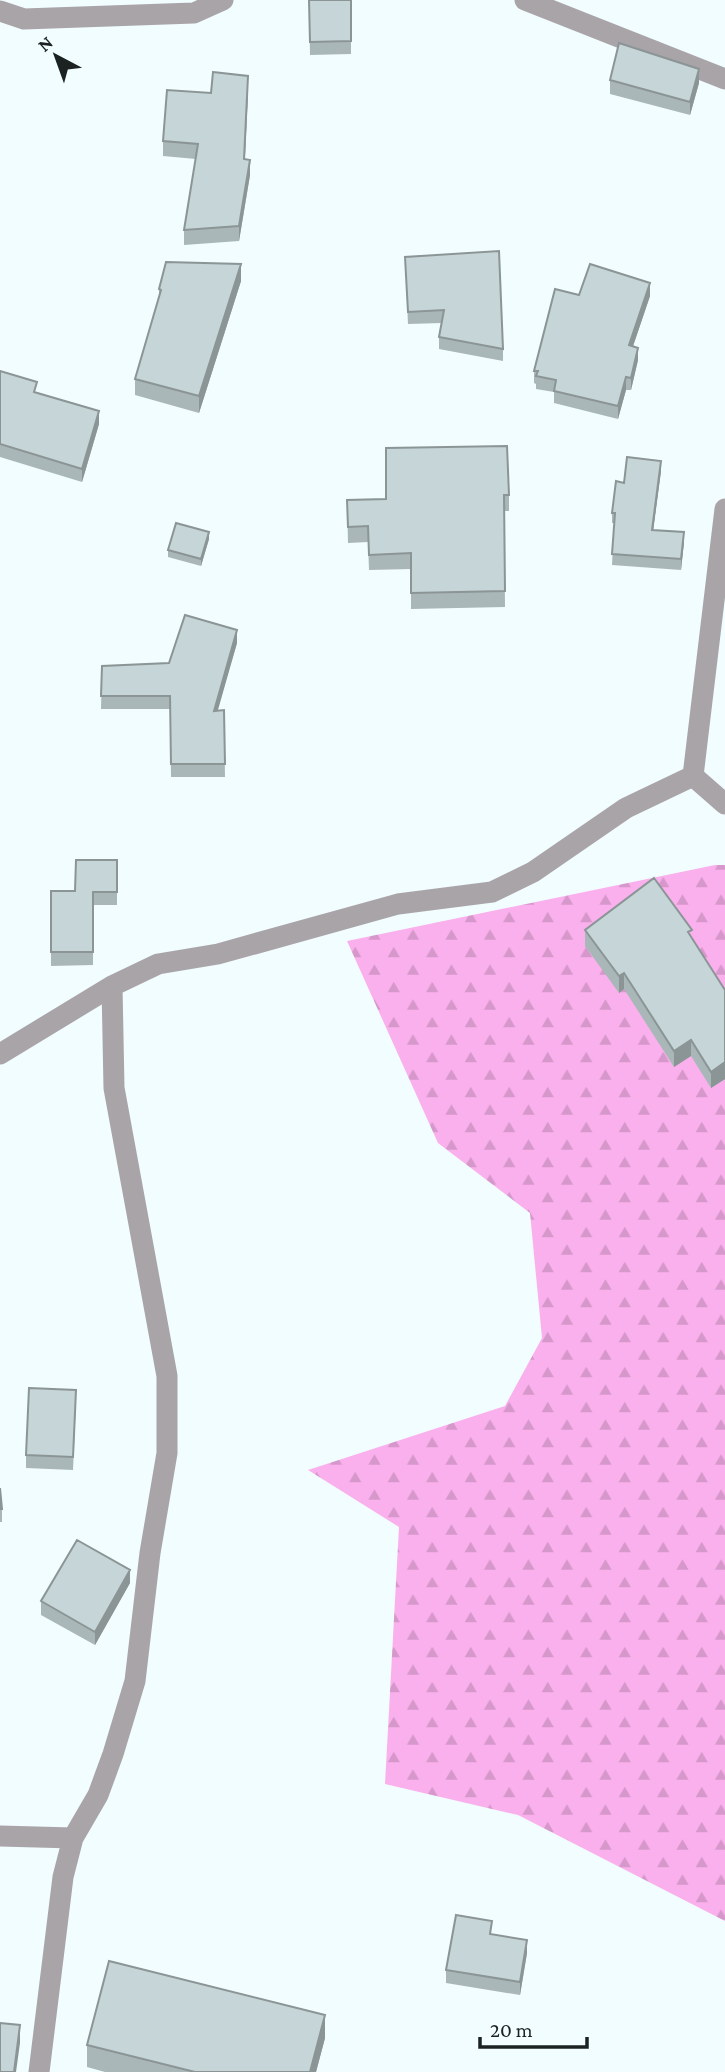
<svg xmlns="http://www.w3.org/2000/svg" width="725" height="2072" viewBox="0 0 725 2072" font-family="'Crimson Pro',serif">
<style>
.forest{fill:url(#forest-firs)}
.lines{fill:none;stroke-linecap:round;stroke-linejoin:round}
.minor{stroke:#a9a4a8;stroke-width:21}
.wall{fill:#aab7b9}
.shaded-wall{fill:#8b9596}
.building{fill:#c6d5d7;stroke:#8b9596;stroke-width:2}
</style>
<defs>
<pattern id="forest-firs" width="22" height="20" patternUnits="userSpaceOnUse" patternTransform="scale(1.75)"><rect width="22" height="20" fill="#fab0ed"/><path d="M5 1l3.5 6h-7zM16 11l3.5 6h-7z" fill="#d697cb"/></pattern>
</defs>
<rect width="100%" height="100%" fill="#f1fdfe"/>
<path class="forest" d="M715 865H725V1921L518 1815 385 1784 399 1527 308 1470 505 1406 542 1338 530 1213 438 1143 347 941Z"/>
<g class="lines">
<path class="minor" d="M525 0 725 79
M0 11 24 19 194 13 223 0
M693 776 725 509
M693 776 725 804
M0 1054 112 986 158 964 218 954 398 904 492 892 533 872 626 808 693 776
M0 1836 73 1838
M39 2072 63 1877 73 1838 98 1795 113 1754 135 1681 150 1553 167 1453V1376L114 1088 112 986"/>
</g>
<path class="wall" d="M309 0H351V54L310 55Z
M610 80 699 83 690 115 610 94Z
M248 92 245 159 250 175 239 241 184 245V230L196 159 163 156V141L211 93Z
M405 257 503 349V361L439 349V337L442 323 408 324Z
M241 281 199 413 135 395V379L159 299V289Z
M579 295 650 296 633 346 638 360 631 390H626L618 419 554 403V392L536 389V384L534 383V371Z
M0 371 37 393 99 424 82 482 0 457Z
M661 471 653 530 684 542 681 570 612 565 614 523H612V513L624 483Z
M509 495V511H504L505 607 411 609V569L369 570 368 542 348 543 347 500Z
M209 539 201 566 168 557V550Z
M237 643 217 710H224L225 777H171L170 709H101L102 666 169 663Z
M117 860V905H93V965L51 966V891H75Z
M585 930 692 938 725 990V1079L711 1088 691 1056 674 1067 624 989 619 993 585 946Z
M76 1403 73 1470 26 1468V1455Z
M0 1488 2 1509V1522H0Z
M130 1583 95 1645 41 1615V1601Z
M492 1934 527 1953 520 1995 446 1983V1970Z
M325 2038 316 2072H105L87 2067V2045Z"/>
<path class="shaded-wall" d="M699 69V83L690 115V102Z
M248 76V92L244 174V159Z
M250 160V175L239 241V226Z
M241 264V281L199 413V396Z
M650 283V296L629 358V345Z
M638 348V360L631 390V378Z
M626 377V390L618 419V406Z
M99 411V424L82 482V469Z
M661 461V471L652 540V530Z
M209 532V539L201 566V559Z
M684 532V542L681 570V559Z
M237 630V643L214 724V711Z
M624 973V989L619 993V976Z
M691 1040V1056L674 1067V1051Z
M725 1062V1079L711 1088V1072Z
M130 1570V1583L95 1645V1632Z
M527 1940V1953L520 1995V1982Z
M325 2015V2038L316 2072H310Z
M20 2025V2043L16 2072H14Z"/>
<path class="building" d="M309 0H351V41L310 42Z
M619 43 699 69 690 102 610 80Z
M213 72 248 76 244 159 250 160 239 226 184 230 198 144 163 141 167 90 211 93Z
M499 251 503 349 439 337 444 310 408 312 405 257Z
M166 262 241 264 199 396 135 379 161 290 159 289Z
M590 264 650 283 629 345 638 348 631 378 626 377 618 406 554 391 556 380 536 376 538 371H534L555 289 579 295Z
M0 371 37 382 34 392 99 411 82 469 0 444Z
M507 446 509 495H504L505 591 411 593V553L369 555 368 526 348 527 347 500 386 499V448Z
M627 457 661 461 652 530 684 532 681 559 612 554 615 513H612L616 481 624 483Z
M176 523 209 532 201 559 168 550Z
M185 615 237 630 214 711 224 710 225 764H171L170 696H101L102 666 169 663Z
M76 860H117V892H93V952H51V891H75Z
M654 878 692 930 688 932 725 990V1062L711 1072 691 1040 674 1051 624 973 619 976 585 930Z
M29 1388 76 1390 73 1457 26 1455Z
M0 1488 2 1509H0Z
M77 1540 130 1570 95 1632 41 1601Z
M456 1915 492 1921 490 1934 527 1940 520 1982 446 1970Z
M109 1961 325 2015 310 2072H195L87 2045Z
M0 2023 20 2025 14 2072H0Z"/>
<g transform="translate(56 56) rotate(319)" stroke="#f1fdfe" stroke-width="5" paint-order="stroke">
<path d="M0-5L12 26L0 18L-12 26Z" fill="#1c2222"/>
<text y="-10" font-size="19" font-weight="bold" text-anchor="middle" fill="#1c2222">N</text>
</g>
<path d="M480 2037v10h107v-10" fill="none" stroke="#1c2222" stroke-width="3.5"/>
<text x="490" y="2037" font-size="21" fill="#1c2222" stroke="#f1fdfe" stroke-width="5" paint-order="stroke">20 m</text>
</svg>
